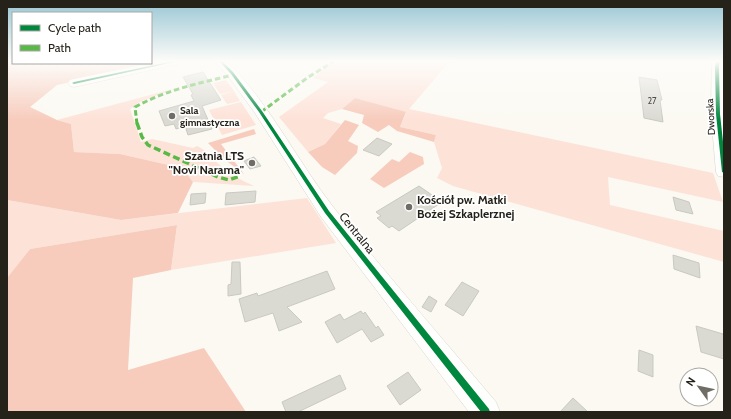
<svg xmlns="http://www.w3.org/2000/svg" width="731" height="419" viewBox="0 0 731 419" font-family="Cabin,sans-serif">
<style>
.green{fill:#fde2d8}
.forest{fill:#f7ccbd}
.building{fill:#dadad3;stroke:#c9c9c2}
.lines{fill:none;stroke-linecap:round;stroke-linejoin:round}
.minor-casing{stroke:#d8d6ce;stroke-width:1}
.minor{fill:#fefefd;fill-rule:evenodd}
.quiet-far1{stroke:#58b947;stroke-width:3;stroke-dasharray:5.5 3;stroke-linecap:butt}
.quiet{stroke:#58b947;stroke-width:3.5;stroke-dasharray:7 3.5;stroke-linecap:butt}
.cycleway-casing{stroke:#fff;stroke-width:3}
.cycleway{fill:#00873e;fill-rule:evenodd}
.poi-dot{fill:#706d66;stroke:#fff;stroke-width:1.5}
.labels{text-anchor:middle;stroke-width:3.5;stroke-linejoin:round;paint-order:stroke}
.far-number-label{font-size:9px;fill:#525048}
.far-poi-label{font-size:10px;font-weight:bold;fill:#25221a;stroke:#fff;text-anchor:start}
.far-street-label{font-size:10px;fill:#25221a;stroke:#fff}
.poi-label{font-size:12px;font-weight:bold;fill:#25221a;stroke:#fff;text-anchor:end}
.street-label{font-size:12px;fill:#25221a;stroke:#fff}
</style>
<rect width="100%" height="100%" fill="#fbf9f2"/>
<path class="green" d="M334 61H450L409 109 713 173 723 202 608 177 610 205 724 231V262L453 186 437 178 442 168 434 142 436 135 400 127 406 113 355 98 342 109 328 113 323 118 341 124 325 144 308 152 279 117 328 82 313 78Z
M226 80 234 91 220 94 213 83Z
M176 88 140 102 130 109 141 142 152 139 193 148 197 146C208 151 213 160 222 167 232 175 242 181 254 186L193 182 182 168 120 154 74 152 71 124 57 120Z
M234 91 240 101 227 104 221 95Z
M241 102 256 125 222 135 209 110Z
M307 198 336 243 171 270 177 225 30 249 7 278V200L121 220Z"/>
<path class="forest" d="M7 61H13V63H59L60 65 73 63H151V61H170L57 85 30 107 57 120 71 124 74 152 120 154 182 168 193 182 178 213 121 220 7 200Z
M355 98 406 112 400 127 436 135 434 142 397 131 389 125 378 132 362 123 364 115 342 109Z
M345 120 359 125 348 141 358 146 357 153 335 175 322 167 308 152 325 144Z
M254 129 256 134 221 144 244 174 224 159 208 143Z
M410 152 423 157 424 164 384 188 370 179 392 159 399 162Z
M177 225 171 270 133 278 128 370 204 348 246 412H7V278L30 249Z"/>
<path class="building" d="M203 72 221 100 202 106 212 129 188 135 185 126 176 129 174 124 165 126 159 111 194 101 191 95 193 94 183 77Z
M639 77 657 80 662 100H660L663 122 644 118Z
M377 138 392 144 379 156 363 150Z
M254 157 261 166 250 169 244 161Z
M419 186 442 202 399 231 392 226 389 228 377 218 381 216 376 212Z
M256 191 255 202 225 205 226 193Z
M206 193 205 203 190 205 191 194Z
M673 197 689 202 693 214 676 210Z
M673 255 699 263 700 278 674 269Z
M232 262H240L241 294 228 296V285L231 284Z
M327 271 335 289 287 307 302 322 279 331 273 313 245 322 239 299 257 293 258 296Z
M462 282 479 291 463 316 445 305Z
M429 296 437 301 431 312 422 307Z
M361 311 363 314 365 312 376 328 378 326 384 335 371 342 362 329 337 343 325 322 340 314 344 320Z
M696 326 723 334 724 337V359L701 352Z
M639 350 653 355V377L638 371Z
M408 372 421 390 400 405 387 386Z
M340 375 346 389 298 412H286L282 402Z
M573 398 588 412H560Z"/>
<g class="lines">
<g class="minor-casing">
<path id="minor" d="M161 61H184L178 64 74 87 70 86 68 83 70 80 74 79Z
M214 61H227C270 104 297 161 334 208 386 274 442 338 496 402L500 412H469L321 217 255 113 228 76Z
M712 61H724V177L718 176 716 172 711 114Z"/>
</g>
<use href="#minor" class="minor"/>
<path class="quiet-far1" d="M261 112 307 78 334 61
M137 124 135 107C166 90 199 83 233 75"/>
<path class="quiet" d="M137 123 142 137 148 145 218 177 229 180 240 176"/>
<g class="cycleway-casing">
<path id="cycleway" d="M173 61H179L74 84 72 83 74 82Z
M219 61H222L233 72 262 111 329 211 489 409 490 412H481L325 213 259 112 231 74Z
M716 61H720L719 67 720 114 724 151V173L722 172 716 114 715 67Z"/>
</g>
<use href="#cycleway" class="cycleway"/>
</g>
<linearGradient id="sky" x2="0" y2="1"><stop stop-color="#98c6d4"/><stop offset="0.51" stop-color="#fdfcf9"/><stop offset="1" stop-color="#fdfcf9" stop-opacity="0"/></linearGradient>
<rect width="731" height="120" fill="url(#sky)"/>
<g class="poi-dot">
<circle cx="172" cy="116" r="4"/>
<circle cx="252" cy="163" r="4"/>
<circle cx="409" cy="207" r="4"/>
</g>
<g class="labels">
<g class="far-number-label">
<text x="652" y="104">27</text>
</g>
<g class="far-poi-label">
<text x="180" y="114">Sala<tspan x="180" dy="12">gimnastyczna</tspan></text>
</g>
<g class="far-street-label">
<text transform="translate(710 117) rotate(-93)" y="4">Dworska</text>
</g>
<g class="poi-label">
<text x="244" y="160">Szatnia LTS<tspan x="244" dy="14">"Novi Narama"</tspan></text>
<text x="417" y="204" text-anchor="start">Kościół pw. Matki<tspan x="417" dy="14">Bożej Szkaplerznej</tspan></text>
</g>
<g class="street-label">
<text transform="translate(357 233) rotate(51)" y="4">Centralna</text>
</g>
</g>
<rect width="731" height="419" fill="none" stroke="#25221a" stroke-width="16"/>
<rect x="12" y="12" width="140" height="52" fill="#ffffff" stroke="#a8a7a3"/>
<rect x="20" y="25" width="20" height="6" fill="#00873e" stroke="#a8a7a3"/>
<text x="48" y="32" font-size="12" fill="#25221a">Cycle path</text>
<rect x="20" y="45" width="20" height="6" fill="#58b947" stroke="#a8a7a3"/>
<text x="48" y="52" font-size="12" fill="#25221a">Path</text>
<g transform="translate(699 387) rotate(303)"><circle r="19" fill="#ffffff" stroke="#a8a7a3"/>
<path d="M0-3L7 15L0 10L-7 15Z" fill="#706d66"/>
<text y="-6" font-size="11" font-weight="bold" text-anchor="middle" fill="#25221a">N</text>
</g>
</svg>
